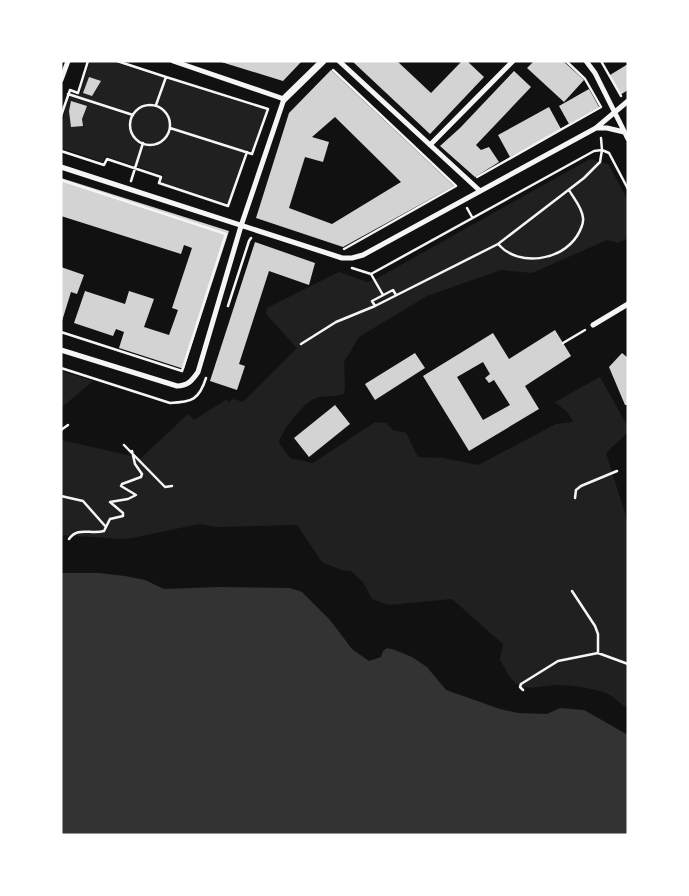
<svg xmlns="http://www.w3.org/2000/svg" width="689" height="896" viewBox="0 0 689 896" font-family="'Source Serif 4',serif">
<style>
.green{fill:#202020}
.water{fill:#333}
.building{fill:#d3d3d3;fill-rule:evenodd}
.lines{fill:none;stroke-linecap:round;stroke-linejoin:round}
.path{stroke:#f5f5f5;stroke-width:2.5}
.minor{stroke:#f5f5f5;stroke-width:5}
.tertiary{stroke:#f5f5f5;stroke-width:7}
</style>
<rect width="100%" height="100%" fill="#111"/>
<path class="green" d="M90 61H110L266 110 252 151 246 149 228 204 161 182 163 175 105 156 103 162 61 148V124L70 95 71 93 80 95Z
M590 159 608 164 628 200V238L618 243 607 240 532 273 501 270 427 296 359 337 344 362 345 386 344 394C335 397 325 395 316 398 304 402 281 431 279 443L290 458 313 463 375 422 386 423 393 430 406 433 418 457 443 458 478 465 556 424 573 422 568 413 555 402 600 377 628 427V432L606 453 628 523V708C620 705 614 696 606 693 593 688 570 685 556 685 544 685 529 691 518 685 510 680 505 668 500 660L503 644 452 599 389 605 372 599 363 582 351 571 341 570 322 562 297 525 217 527 199 524 132 538 123 539 61 535V440L141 458 188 414 194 420 227 399 228 402 234 399 243 402 297 348 266 314 267 308 339 272 367 282 374 280Z
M61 371 93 381 61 408Z"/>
<path class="water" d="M61 573H99L125 576 145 580 164 589 217 587 290 588 302 592 330 620 352 649 369 661 381 657 383 651 387 648 395 650 412 657 427 667 446 690 500 709 518 713 547 714 560 708 584 710 628 735V835H61Z"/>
<path class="building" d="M218 61H302L283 81Z
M352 61H397L431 93 462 61H467L484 77 430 134Z
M534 61H563L584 80 564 102 527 68Z
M628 64V90L620 95 610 75Z
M331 70 454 186 343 247 256 218 289 113ZM335 117 401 182 332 224 289 208 305 157 323 162 329 142 312 137Z
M514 71 531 87 476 145 481 150 489 147 499 162 475 177 440 146 460 128Z
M89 77 101 81 92 96 83 93Z
M589 89 599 107 569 124 559 106Z
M71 101 87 106 82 119 83 126 71 127 69 111Z
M549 107 561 129 510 157 498 135Z
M61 178 229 231 184 369 119 348 124 332 116 329 113 336 74 323 85 291 125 304 129 291 154 299 144 327 169 335 178 310 172 308 192 248 184 245 181 254 61 216Z
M255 242 315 263 309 285 269 271 239 364 245 366 237 390 210 381Z
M61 267 84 275 77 294 71 292 62 321Z
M555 330 571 356 525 386 539 409 469 451 423 376 493 333 509 359ZM483 362 490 374 485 378 489 383 494 380 510 405 483 420 457 377Z
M415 353 425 368 375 400 365 384Z
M622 353 628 358V405H625L609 367Z
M335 405 350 424 309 457 294 438Z"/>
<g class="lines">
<path class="path" d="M117 61 166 77
M601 61 621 96
M333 70 456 186 344 249
M68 94 133 115
M156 105 166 77 268 109 252 154 170 128
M130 125a20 20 0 1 1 40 0a20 20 0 1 1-40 0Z
M61 116 70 90 78 93 88 61
M61 151 104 165 107 159 161 177 159 183 228 206 247 152
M477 177 601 107 585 79 566 61
M61 180 226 234 182 371 61 332
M131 181 143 143
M467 208 472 217
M499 245C519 267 561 261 577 236 580 231 584 224 583 218 582 207 574 199 569 190
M352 268 371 274 594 151 602 150 609 153 628 189
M371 274 383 295
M228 306 249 241 251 238
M375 306 372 301 393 290 396 295
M563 343 585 330
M301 344 336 322 375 306 498 244 584 178 600 162 602 150 601 138
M61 368 170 403C192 402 199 400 206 378
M61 430 68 425
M124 445 165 487 172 486
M61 496 83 501 106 527
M575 498 576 490 581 486 617 471
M69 539C78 526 91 535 104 531L110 519 123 516V513L110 502 128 499 136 495 121 486 122 484 141 477 142 474 135 464 132 451
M572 591 595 626 598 634V653
M523 690 520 687 521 684 558 661 598 653 628 664"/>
<path class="minor" d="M339 61 479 190
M586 61 595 73 628 139
M61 80 68 61
M596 128H607L624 132
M430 145 513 61
M61 167 342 258H352L363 255 596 128 628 101
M593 325 628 304
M61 350 177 386C187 386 192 381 198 372L241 226 284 99 173 61"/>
<path class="tertiary" d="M284 99 323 61"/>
</g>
<rect width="689" height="896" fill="none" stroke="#ffffff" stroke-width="125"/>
</svg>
